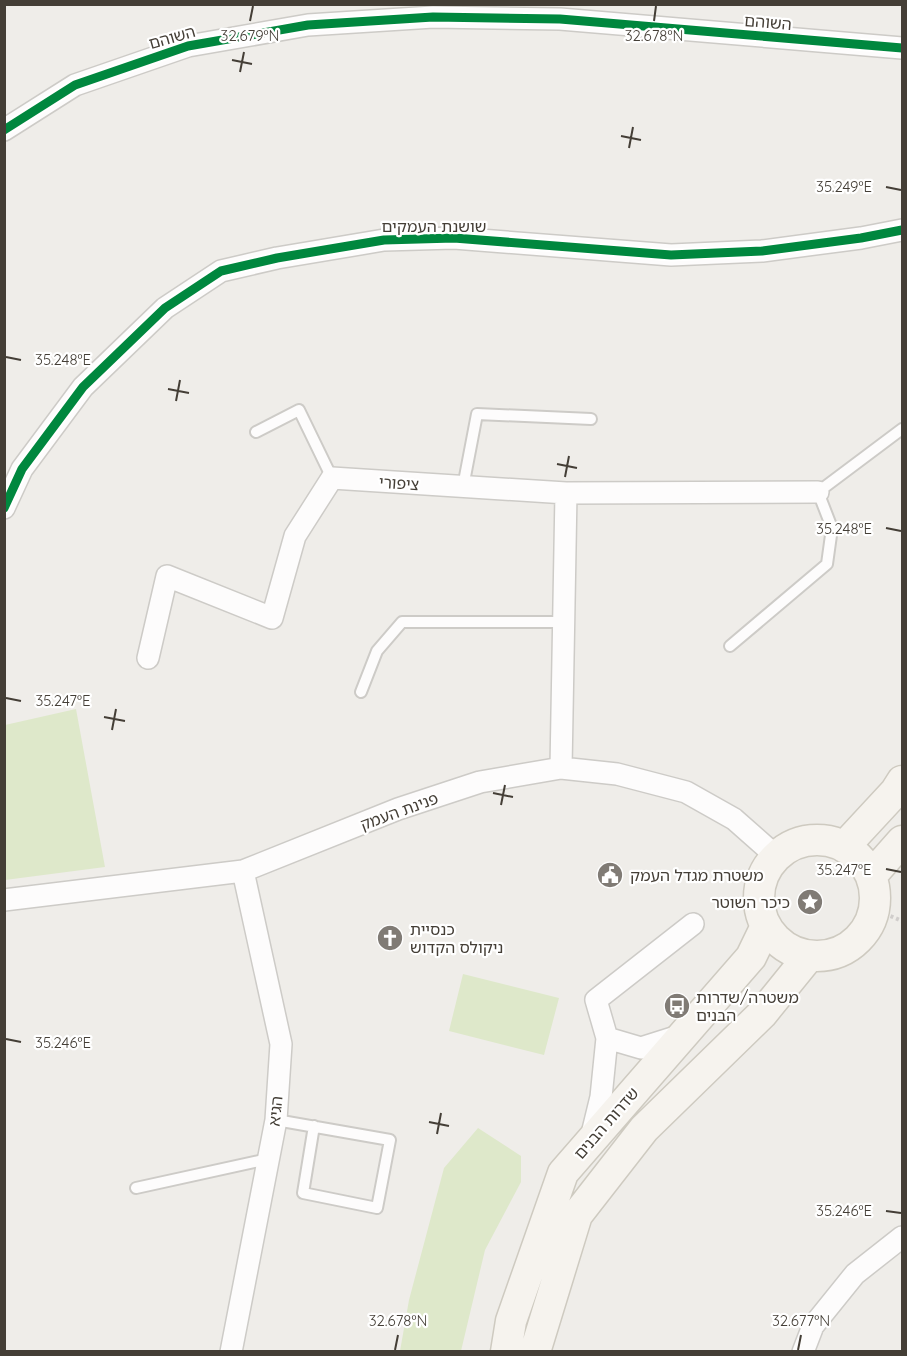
<svg xmlns="http://www.w3.org/2000/svg" width="907" height="1356" viewBox="0 0 907 1356" font-family="Quicksand,'Noto Sans Hebrew',sans-serif">
<style>
.green{fill:#dee8ca}
.lines{fill:none;stroke-linecap:round;stroke-linejoin:round}
.lane-casing{stroke:#cdcbc7;stroke-width:14}
.street-casing{stroke:#cdcbc7;stroke-width:24}
.secondary-casing{stroke:#cecac0;stroke-width:33}
.path{stroke:#d0cdcb;stroke-width:4;stroke-dasharray:3 3;stroke-linecap:butt}
.lane{stroke:#fdfcfc;stroke-width:10}
.street{stroke:#fdfcfc;stroke-width:21}
.secondary{stroke:#f6f3ee;stroke-width:30}
.cycleway-casing{stroke:#fff;stroke-width:13}
.cycleway{stroke:#00873e;stroke-width:9}
.ticks{fill:none;stroke:#443e36;stroke-width:2}
.labels{text-anchor:middle;stroke-width:4.5;stroke-linejoin:round;paint-order:stroke}
.street-label{font-size:16px;fill:#443e36;stroke:#fff}
.poi-label{font-size:16px;fill:#443e36;stroke:#fff;text-anchor:start}
.ticks-label{font-size:15px;text-anchor:middle;fill:#443e36;stroke:#fff;stroke-width:4.5;stroke-linejoin:round;paint-order:stroke}
</style>
<rect width="100%" height="100%" fill="#efede9"/>
<path class="green" d="M76 709 105 867 5 880V725Z
M463 974 559 998 544 1055 449 1031Z
M478 1128 521 1156V1182L485 1250 461 1351H400L409 1300 444 1168Z"/>
<g class="lines">
<g class="lane-casing">
<path id="lane" d="M256 432 299 410 332 478
M463 487 477 414 591 419
M730 646 827 564 832 528 818 492 902 429
M361 692 377 651 402 622H563
M276 1120 390 1140 377 1208 303 1193 314 1126
M136 1188 268 1159"/>
</g>
<g class="street-casing">
<path id="street" d="M4 130 75 85 188 46 308 25 433 17 560 19 902 48
M4 508 22 469 83 387 165 308 221 271 277 258 384 240 454 238 671 255 762 251 861 238 902 230
M148 658 167 576 272 618 295 536 332 478 566 493 818 492
M561 768 566 493
M4 900 243 871 398 809 480 782 561 768 617 774 686 792 734 819 777 857
M682 1035 641 1048 607 1038 596 1000 693 924
M591 1138 601 1097 607 1038
M231 1352 276 1120 281 1044 243 871
M803 1352 813 1326 855 1274 902 1237"/>
</g>
<g class="secondary-casing">
<path id="secondary" d="M759 898a58 58 0 1 1 116 0a58 58 0 1 1-116 0Z
M844 847 895 792 902 781
M871 876 902 841
M506 1352 511 1321 563 1173 751 957 766 926
M535 1352 577 1215 644 1129 762 1014 809 956"/>
</g>
<path class="path" d="M874 909 902 921"/>
<use href="#lane" class="lane"/>
<use href="#street" class="street"/>
<use href="#secondary" class="secondary"/>
<g class="cycleway-casing">
<path id="cycleway" d="M4 130 75 85 188 46 308 25 433 17 560 19 902 48
M4 508 22 469 83 387 165 308 221 271 277 258 384 240 454 238 671 255 762 251 861 238 902 230"/>
</g>
<use href="#cycleway" class="cycleway"/>
</g>
<path class="ticks" d="M250 21 253 6M654 21 656 6M232 60 252 64M240 72 244 52M621 136 641 140M629 148 633 127M886 187 901 190M6 357 21 360M168 389 189 393M176 401 180 380M557 464 577 468M565 477 569 456M886 528 901 531M6 698 21 701M104 717 125 721M112 730 116 709M493 793 513 797M501 805 505 785M886 869 901 872M6 1039 21 1042M429 1122 449 1126M437 1134 441 1113M886 1211 901 1213M395 1350 398 1335M798 1350 801 1335"/>
<defs>
<g id="civic-disc" transform="scale(1.35)"><circle r="9.5" fill="#807b75" stroke="#fff"/><path d="M-.6-6.5H3V-4.5H.6V-3L4-1V1h2V6H-6V1h2V-1L-.6-3ZM-1.2 2.5V6h2.4V2.5Z" fill="#fff"/></g>
<g id="sight-disc" transform="scale(1.35)"><circle r="9.5" fill="#807b75" stroke="#fff"/><path d="M0-6L1.8-2.2L6-1.7L2.9 1.2L3.7 5.4L0 3.3L-3.7 5.4L-2.9 1.2L-6-1.7L-1.8-2.2Z" fill="#fff"/></g>
<g id="church-disc" transform="scale(1.35)"><circle r="9.5" fill="#807b75" stroke="#fff"/><path d="M-1.2-6h2.4v3.5h3.3v2.4h-3.3V6h-2.4V-.1h-3.3v-2.4h3.3Z" fill="#fff"/></g>
<g id="bus-disc" transform="scale(1.35)"><circle r="9.5" fill="#807b75" stroke="#fff"/><path d="M-5-6H5V4H4V6H2V4H-2V6H-4V4H-5ZM-3.5-4V0h7V-4ZM-3.5 1.2v1.5H-2V1.2ZM2 1.2v1.5H3.5V1.2Z" fill="#fff"/></g>
</defs>
<g fill-rule="evenodd">
<use href="#civic-disc" x="610" y="875"/>
<use href="#sight-disc" x="810" y="902"/>
<use href="#church-disc" x="390" y="938"/>
<use href="#bus-disc" x="677" y="1006"/>
</g>
<g class="labels">
<g class="street-label">
<text transform="translate(768 22) rotate(5)" y="6">השוהם</text>
<text transform="translate(172 37) rotate(-16)" y="6">השוהם</text>
<text x="434" y="232">שושנת העמקים</text>
<text transform="translate(399 483) rotate(4)" y="6">ציפורי</text>
<text transform="translate(399 811) rotate(-20)" y="6">פנינת העמק</text>
<text transform="translate(275 1111) rotate(-84)" y="6">הגיא</text>
<text transform="translate(606 1123) rotate(-49)" y="6">שדרות הבנים</text>
</g>
<g class="poi-label">
<text x="630" y="881">משטרת מגדל העמק</text>
<text x="790" y="908" text-anchor="end">כיכר השוטר</text>
<text x="410" y="935">כנסיית<tspan x="410" dy="18">ניקולס הקדוש</tspan></text>
<text x="696" y="1003">משטרה/שדרות<tspan x="696" dy="18">הבנים</tspan></text>
</g>
</g>
<g class="ticks-label">
<text x="250" y="41">32.679°N</text>
<text x="654" y="41">32.678°N</text>
<text x="844" y="192">35.249°E</text>
<text x="63" y="365">35.248°E</text>
<text x="844" y="534">35.248°E</text>
<text x="63" y="706">35.247°E</text>
<text x="844" y="875">35.247°E</text>
<text x="63" y="1048">35.246°E</text>
<text x="844" y="1216">35.246°E</text>
<text x="398" y="1326">32.678°N</text>
<text x="801" y="1326">32.677°N</text>
</g>
<rect width="907" height="1356" fill="none" stroke="#443e36" stroke-width="12"/>
</svg>
